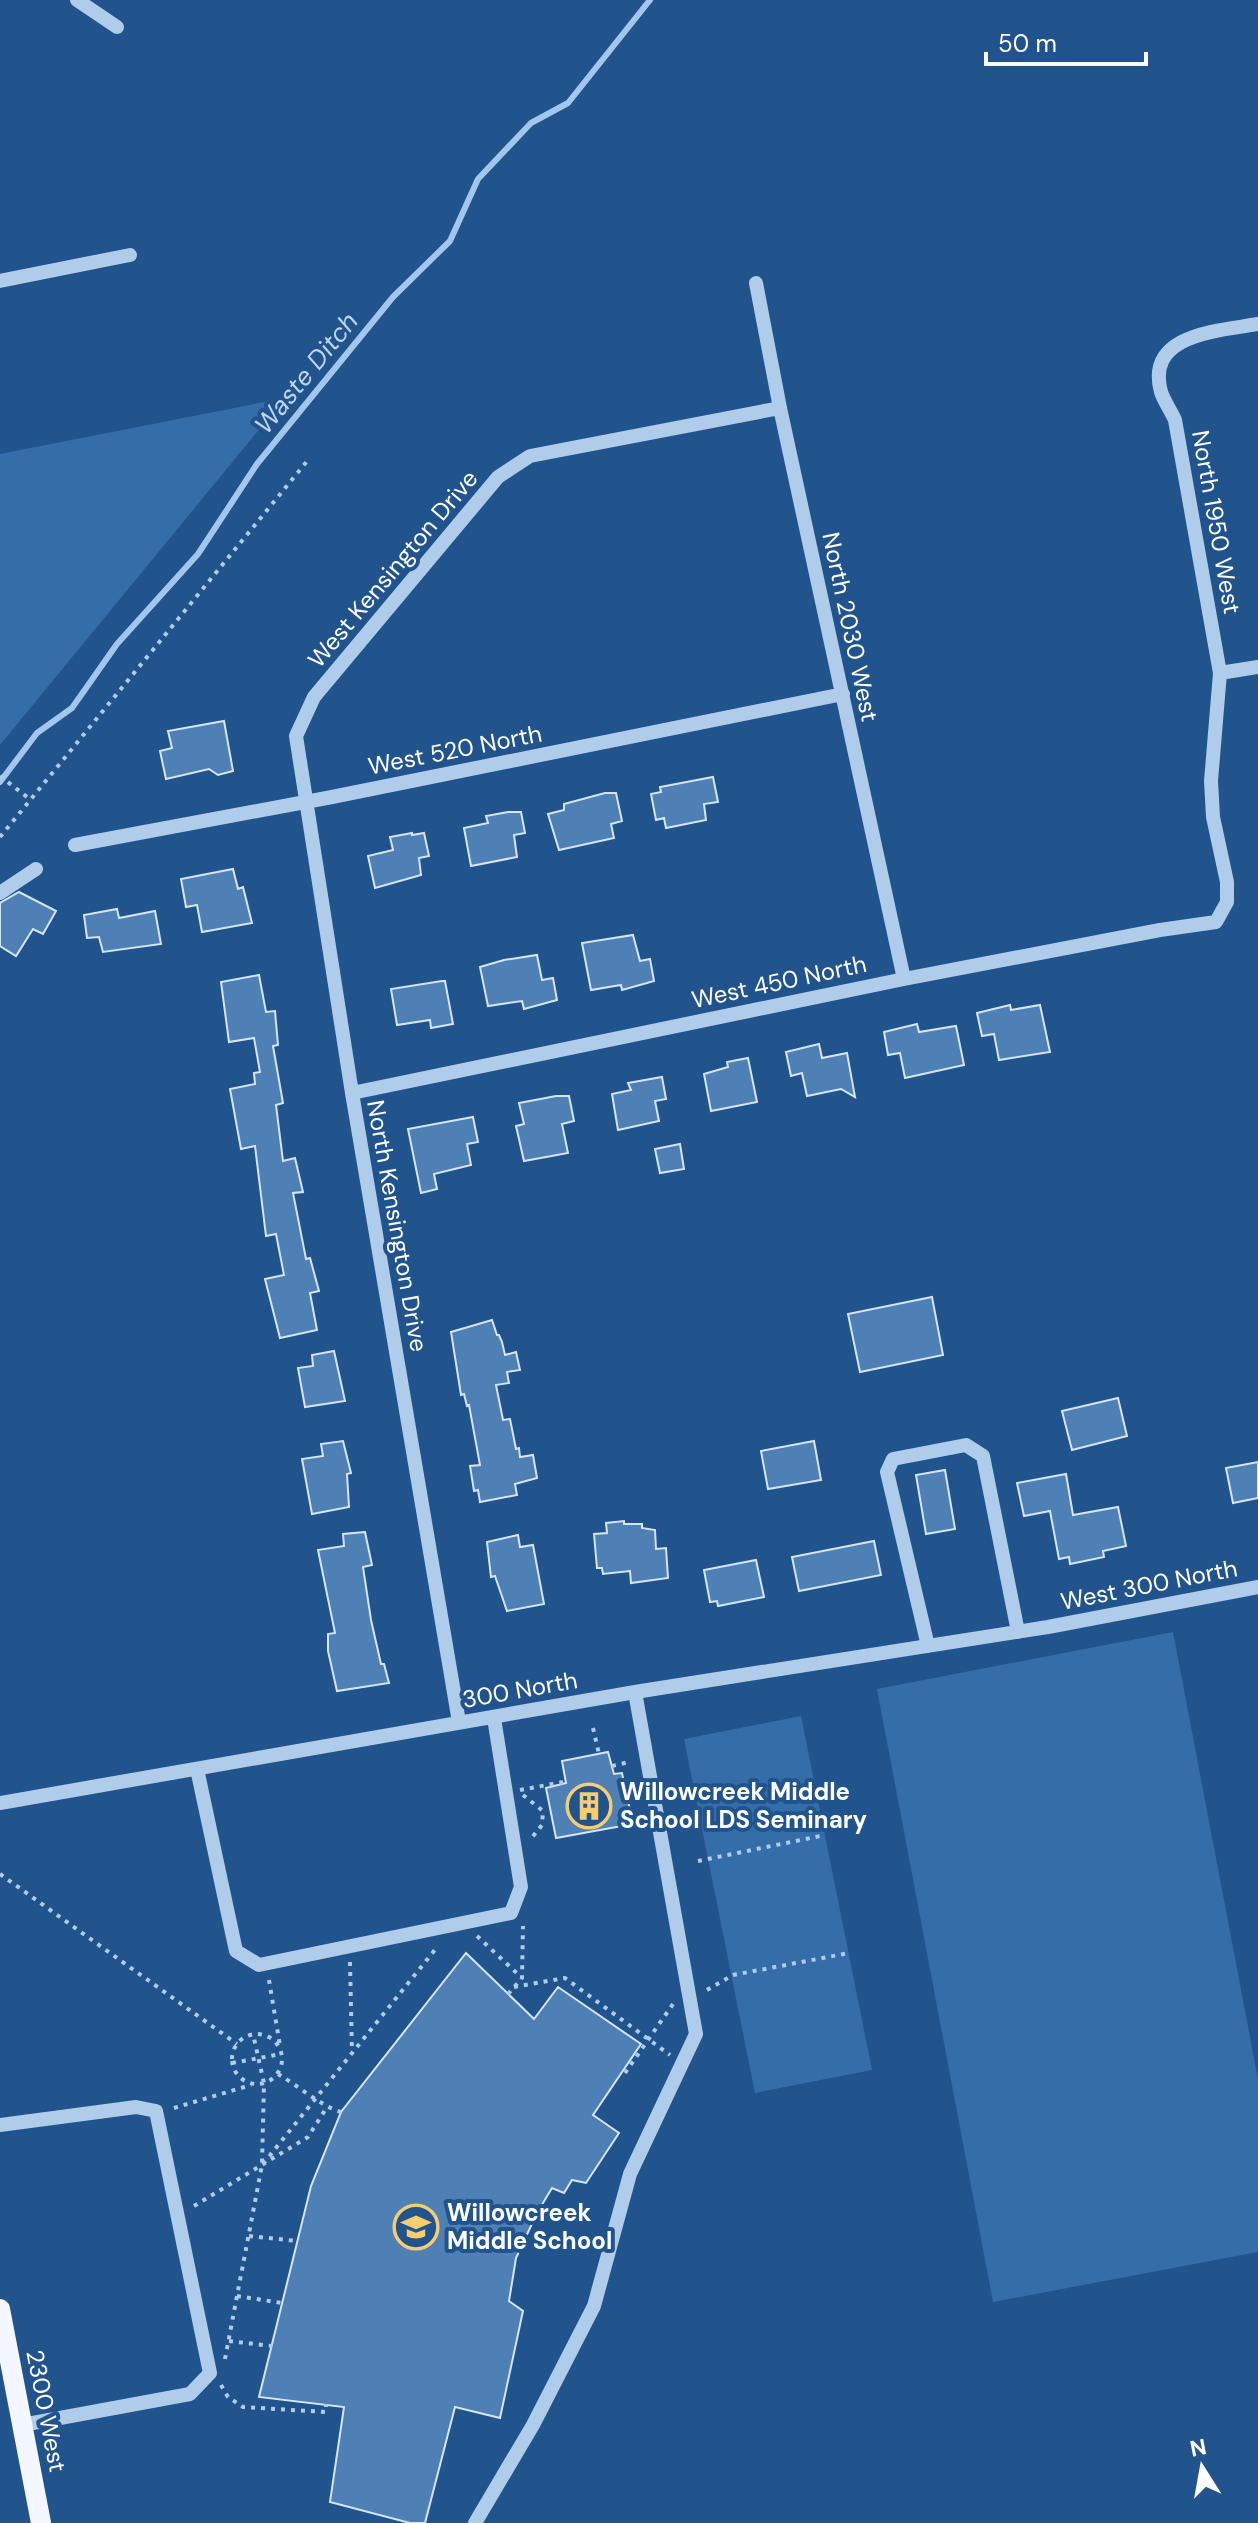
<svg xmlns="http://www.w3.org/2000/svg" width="1258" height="2523" viewBox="0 0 1258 2523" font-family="'DM Sans',sans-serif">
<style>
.green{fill:#356da9}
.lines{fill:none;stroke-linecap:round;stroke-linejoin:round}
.stream{stroke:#a3c7ec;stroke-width:6}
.building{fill:#4e7fb5;stroke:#d4e5f8;stroke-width:2}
.path{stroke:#afcceb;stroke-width:4;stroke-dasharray:4 6;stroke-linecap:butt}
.minor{stroke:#afcceb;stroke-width:14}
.major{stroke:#f4f8fe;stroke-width:20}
.labels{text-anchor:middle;stroke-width:8;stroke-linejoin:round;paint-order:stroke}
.street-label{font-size:24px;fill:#fff;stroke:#21538c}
.poi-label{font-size:24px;font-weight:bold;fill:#fff;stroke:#21538c;text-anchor:start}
.water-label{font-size:26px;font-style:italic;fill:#bbd6f2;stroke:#21538c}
</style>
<rect width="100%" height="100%" fill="#21538c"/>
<path class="green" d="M285 398 0 745V454Z
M1173 1632 1258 2079V2252L993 2302 877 1689Z
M801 1716 872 2070 755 2093 684 1739Z"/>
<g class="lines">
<path class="stream" d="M0 782 37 733 72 708 117 644 198 554 257 464 393 297 450 241 478 179 531 123 568 103 650 0"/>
</g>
<path class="building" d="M224 721 233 771 218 775 209 769 166 779 160 751 172 748 168 731Z
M713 777 718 802 704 804 706 820 666 828 664 818 656 820 651 794 661 792 660 787Z
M605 793H616L622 821 611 824 614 838 559 850 548 814 564 810V804Z
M508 812H521L525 833 514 835 517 857 471 866 464 828 488 823 486 816Z
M412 833V835L424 833 429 856 419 858 421 875 375 888 368 856 393 850 390 837Z
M233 869 238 889 243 887 252 923 202 932 197 905 186 907 181 879Z
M19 892 56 911 43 934 33 929 16 956 0 946V903Z
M117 909 119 918 155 911 161 944 103 952 99 937 87 938 84 915Z
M633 935 640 961 650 959 654 981 622 990 621 985 591 990 582 943Z
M537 955 542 980 553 978 557 1000 524 1009 522 1001 488 1006 480 967 504 960Z
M259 975 266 1012 275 1011 278 1045 273 1046 283 1103 276 1105 283 1161 295 1158 303 1192 293 1193 306 1259 310 1258 319 1291 310 1293 317 1330 280 1338 265 1279 284 1275 276 1234 266 1236 255 1146 241 1149 230 1089 255 1084 254 1073 260 1072 254 1038 229 1042 221 982Z
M442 981H445L453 1024 431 1028 430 1020 397 1025 391 989Z
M1010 1005 1011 1010 1040 1005 1050 1052 999 1060 994 1034 982 1036 977 1013Z
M917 1024 919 1032 956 1026 964 1065 905 1078 900 1053 888 1055 884 1032Z
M819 1044 822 1058 847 1053 855 1097 841 1089 807 1096 802 1073 791 1076 786 1052Z
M748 1058 757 1102 711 1111 704 1074 728 1067 727 1062Z
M662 1077 666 1099 655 1101 659 1121 618 1130 612 1094 631 1090 628 1083Z
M556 1096H569L574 1121 562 1124 568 1153 524 1161 516 1126 524 1124 519 1103Z
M473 1117 478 1142 467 1144 471 1165 434 1174 437 1189 421 1193 408 1129Z
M680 1144 684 1169 660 1173 655 1149Z
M932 1297 943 1355 860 1372 848 1314Z
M492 1320 497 1335H499L502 1342 505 1355 516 1352 520 1370 507 1372 509 1383 496 1385 503 1420 510 1419 516 1449 519 1448 520 1457 533 1455 537 1478 515 1484 517 1495 480 1502 478 1490 474 1491 470 1466 480 1465 469 1405 467 1406 464 1394 461 1395 451 1332Z
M334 1351 345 1401 305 1407 298 1368 313 1366 312 1355Z
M1118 1398 1127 1436 1072 1450 1062 1411Z
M343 1441 351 1473 347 1474 349 1507 312 1514 302 1459 323 1456 321 1444Z
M814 1441 821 1480 768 1489 761 1451Z
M1258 1462V1498L1233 1503 1226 1468Z
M945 1470 955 1529 926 1534 916 1475Z
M1066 1474 1073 1515 1118 1507 1126 1546 1103 1551 1104 1557 1070 1564 1069 1557 1059 1559 1050 1511 1024 1516 1017 1483Z
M624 1521V1524H642V1528L655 1530 656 1549 666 1548 668 1578 631 1583 630 1571 603 1574 602 1568H597L594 1534 607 1533 606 1523Z
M365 1532 372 1565 363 1567 371 1620 381 1664H384L389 1683 337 1691 328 1651V1634L335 1633 318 1550 344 1546 343 1534Z
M518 1535 520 1547 533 1545 544 1604 507 1611 495 1576 491 1577 487 1542Z
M874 1541 881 1575 799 1591 792 1557Z
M756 1560 764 1597 718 1606 717 1601 710 1602 704 1570Z
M608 1752 614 1774 622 1773 633 1824 556 1838 546 1788 566 1783 562 1761Z
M466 1953 534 2019 558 1987 641 2044 593 2115 619 2133 586 2183 572 2180 564 2193 552 2188 537 2213 516 2258 509 2301 523 2311 500 2418 455 2407 425 2523H410L330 2502 344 2407 259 2397 311 2186 341 2112Z"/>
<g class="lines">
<path class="path" d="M0 776 31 800
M0 837 308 460
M593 1728 599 1754
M612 1766 629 1762
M520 1790 563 1782
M523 1795 543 1811 542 1825 530 1840
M698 1861 825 1835
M0 1874 237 2044
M477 1936 522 1978
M350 1962 352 2053
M269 1980 280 2046
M514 1987 565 1978 670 2055
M707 1990 733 1975 849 1953
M508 1994 522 1978 523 1926
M232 2059a25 25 0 1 1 50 0a25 25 0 1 1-50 0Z
M232 2063 281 2054
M625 2073 673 2004
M278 2074C297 2085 321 2106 341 2112
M174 2108 251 2085
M263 2164 438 1946
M194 2206 308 2137 327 2107
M249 2236 297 2241
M237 2296 282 2303
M229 2341 272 2346
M225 2359 262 2165 264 2083 253 2034
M221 2385 228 2397 243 2407 326 2412V2404"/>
<path class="minor" d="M77 0 117 27
M0 281 130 255
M756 283 780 408 904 979
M1220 673 1258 667
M75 845 332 797 843 694
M0 893 36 869
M352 1093 904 979 1160 930 1216 922 1227 902V882L1213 817 1211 781 1220 673 1175 420C1171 411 1164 401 1161 392 1145 333 1220 331 1258 324
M928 1646 887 1472 893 1459 966 1445 983 1456 1018 1632
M459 1722 352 1093 296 736 314 697 498 477 530 456 780 408
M197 1769 236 1951 259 1965 511 1913 521 1887 494 1718
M0 1803 635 1692 1048 1627 1258 1587
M0 2125 136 2107 156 2111 210 2373 190 2394 22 2425
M475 2523 533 2425 594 2306 630 2174 696 2034 635 1692"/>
<path class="major" d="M0 2309 41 2523"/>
</g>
<defs>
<g id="building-ring" transform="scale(2.3)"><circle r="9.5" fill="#21538c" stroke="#f8cd70" stroke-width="1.5"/><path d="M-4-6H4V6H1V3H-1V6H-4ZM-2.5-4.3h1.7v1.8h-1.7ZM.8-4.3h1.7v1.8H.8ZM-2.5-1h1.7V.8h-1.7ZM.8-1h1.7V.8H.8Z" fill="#f8cd70"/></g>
<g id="school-ring" transform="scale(2.3)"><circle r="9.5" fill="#21538c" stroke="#f8cd70" stroke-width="1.5"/><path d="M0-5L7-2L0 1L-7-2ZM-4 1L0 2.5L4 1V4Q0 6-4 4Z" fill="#f8cd70"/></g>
</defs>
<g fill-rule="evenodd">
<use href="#building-ring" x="589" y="1806"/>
<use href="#school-ring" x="416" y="2227"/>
</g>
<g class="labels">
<g class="street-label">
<text transform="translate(1216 522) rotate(80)" y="8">North 1950 West</text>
<text transform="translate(393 569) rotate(-50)" y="8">West Kensington Drive</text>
<text transform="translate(850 627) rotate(78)" y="8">North 2030 West</text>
<text transform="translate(455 750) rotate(-11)" y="8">West 520 North</text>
<text transform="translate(779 982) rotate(-12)" y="8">West 450 North</text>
<text transform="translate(397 1226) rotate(80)" y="8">North Kensington Drive</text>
<text transform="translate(1149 1585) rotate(-11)" y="8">West 300 North</text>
<text transform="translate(520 1690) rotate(-10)" y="8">300 North</text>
<text transform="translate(46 2411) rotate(79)" y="8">2300 West</text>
</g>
<g class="poi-label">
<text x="620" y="1800">Willowcreek Middle<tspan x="620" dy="28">School LDS Seminary</tspan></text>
<text x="447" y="2221">Willowcreek<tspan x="447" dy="28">Middle School</tspan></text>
</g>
<g class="water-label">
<text transform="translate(306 373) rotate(-51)" y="9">Waste Ditch</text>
</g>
</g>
<g transform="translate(1202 2467) rotate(349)" stroke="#21538c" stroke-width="6" paint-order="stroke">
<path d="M0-6L14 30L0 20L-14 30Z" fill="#ffffff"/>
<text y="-12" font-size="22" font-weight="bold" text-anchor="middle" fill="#ffffff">N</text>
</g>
<path d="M986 52v12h160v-12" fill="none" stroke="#ffffff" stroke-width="4"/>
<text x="998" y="52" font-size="24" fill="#ffffff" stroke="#21538c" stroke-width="6" paint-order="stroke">50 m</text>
</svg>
